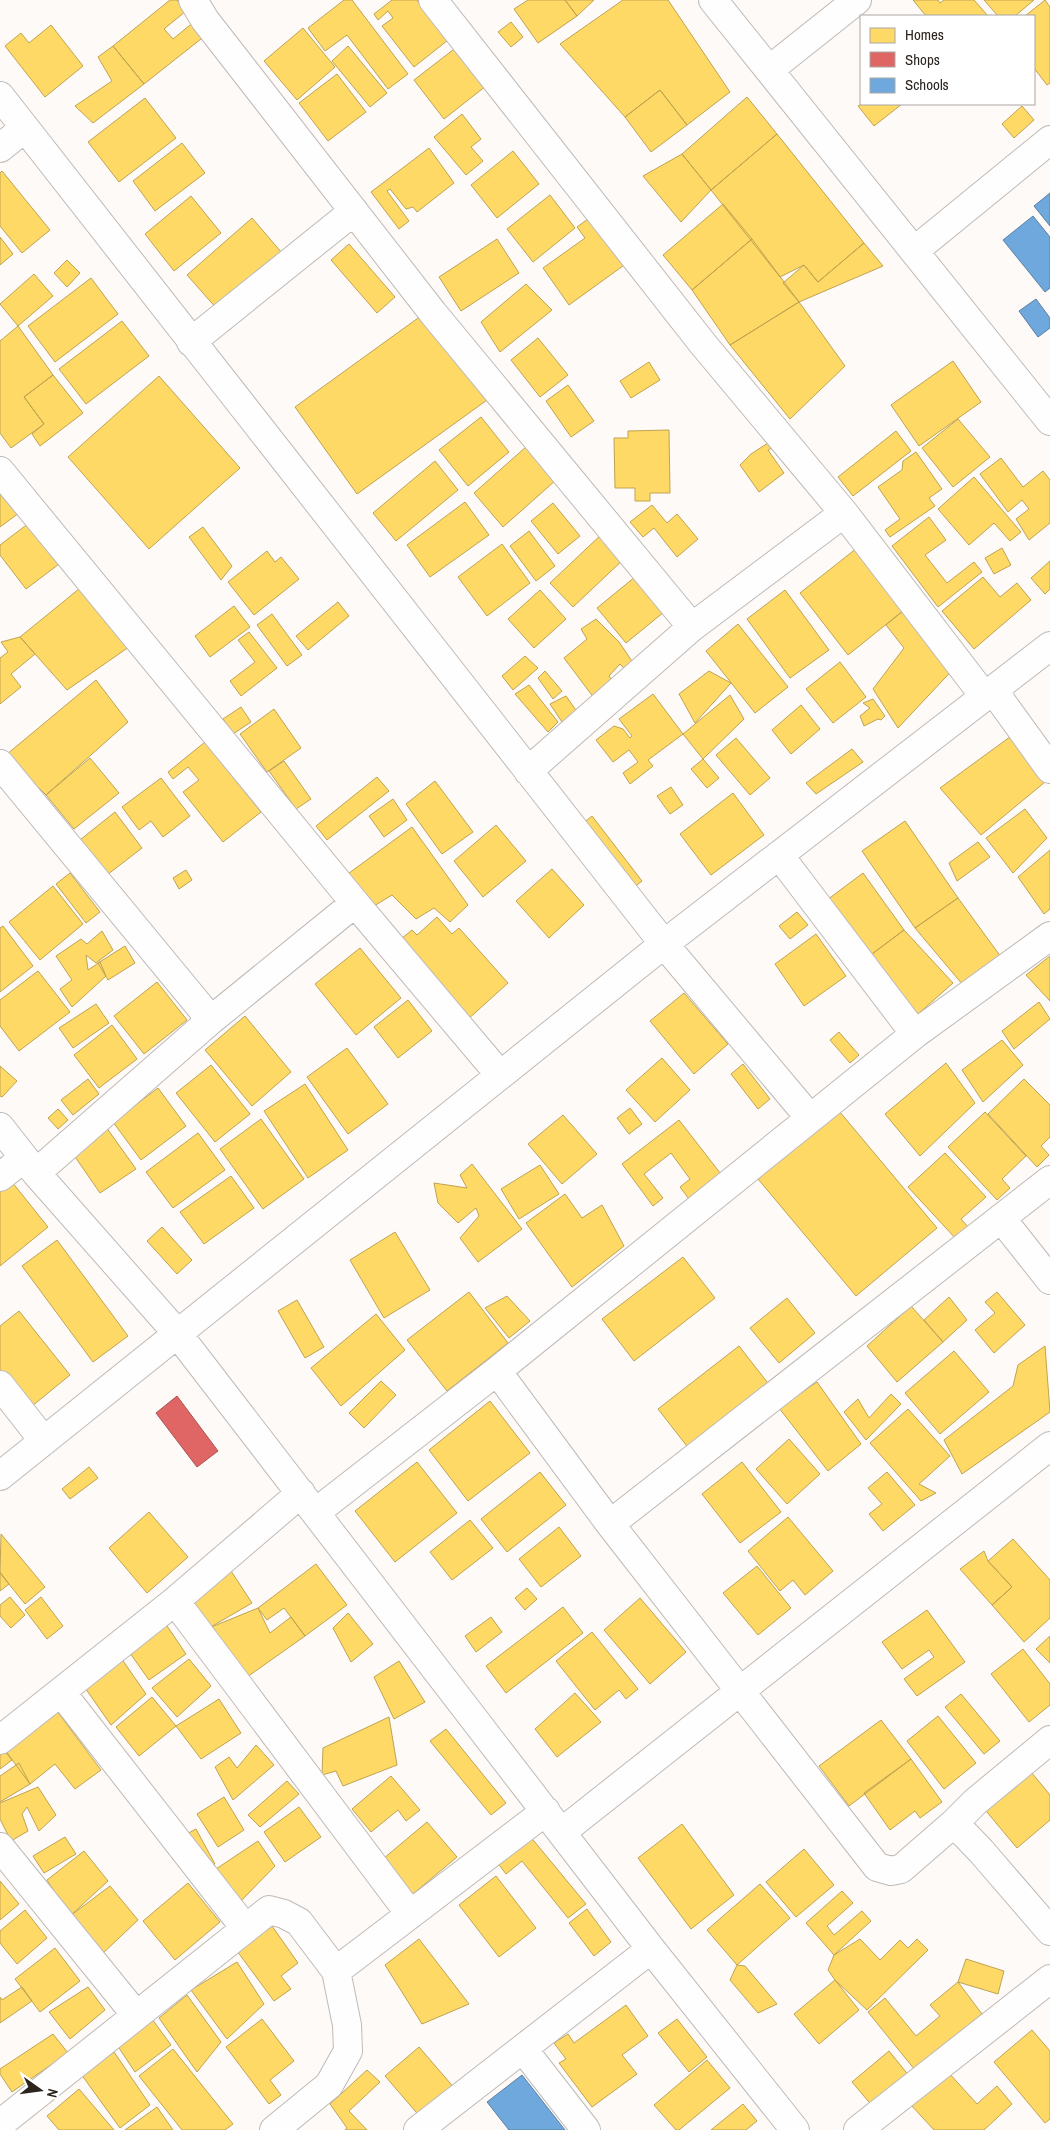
<svg xmlns="http://www.w3.org/2000/svg" width="1050" height="2130" viewBox="0 0 1050 2130" font-family="'Archivo Narrow',sans-serif">
<style>
.homes{fill:#ffd966;stroke:#bfa351}
.shops{fill:#e06666;stroke:#aa5251}
.schools{fill:#6fa8dc;stroke:#5b80a3}
.lines{fill:none;stroke-linecap:round;stroke-linejoin:round}
.minor-casing{stroke:#bebab7;stroke-width:30}
.minor{stroke:#fffefe;stroke-width:28}
</style>
<rect width="100%" height="100%" fill="#fdfaf8"/>
<path class="homes" d="M170 0H177L186 11 164 29 173 39 195 21 206 35 144 84 113 46Z
M344 0H352L408 74 388 89 347 35 325 51 308 28Z
M392 0H417L448 40 414 67 382 26 393 18 388 11 378 20 374 14Z
M528 0H565L577 16 538 43 514 9Z
M565 0H594L577 16Z
M623 0H668L730 92 687 125 660 90 625 117 560 44Z
M913 0H938L940 3 944 0H974L988 16H926Z
M984 0H1034L1015 16H998Z
M1045 0 1050 7V83L1047 85 1034 68V16H1025Z
M511 22 523 37 511 47 498 32Z
M51 25 83 66 45 97 5 46 21 33 29 43Z
M303 28 335 67 297 100 264 61Z
M462 43 491 82 444 119 414 80Z
M113 46 144 84 93 123 75 106 112 81 98 57Z
M348 46 387 93 370 107 332 61Z
M337 74 366 112 328 141 299 103Z
M660 90 687 125 651 152 625 117Z
M747 97 777 134 711 190 682 154Z
M145 98 176 138 119 182 88 142Z
M862 104H902L874 126 858 106Z
M1022 106 1034 120 1014 138 1002 124Z
M462 114 481 139 471 147 483 161 466 175 434 137Z
M777 134 864 243 818 282 804 265 780 277 711 190Z
M182 143 205 173 155 211 133 181Z
M429 148 454 183 417 212 413 207 406 209 390 189 387 191 409 221 399 229 371 192Z
M513 151 539 184 497 218 471 185Z
M682 154 711 190 681 222 643 176Z
M2 171 50 230 22 253 0 226V173Z
M550 195 575 228 533 262 507 229Z
M191 196 221 233 174 271 145 234Z
M723 204 752 239 692 290 663 255Z
M592 216 627 263 569 305 543 268 585 238 577 227Z
M252 218 282 253 217 309 187 275Z
M0 237 13 254 0 265Z
M497 239 519 273 461 311 439 277Z
M752 239 799 302 730 345 692 290Z
M864 243 883 266 799 302 783 283 804 265 818 282Z
M349 244 395 297 377 313 331 260Z
M67 260 80 273 67 287 54 273Z
M34 274 53 296 18 326 0 304Z
M91 278 118 314 55 362 28 326Z
M526 284 552 310 500 352 481 322Z
M799 302 845 366 790 419 730 345Z
M425 313 487 400 357 494 295 407Z
M122 321 149 356 86 404 59 369Z
M18 326 53 375 24 397 44 424 11 448 0 433V341Z
M538 338 568 375 540 397 511 360Z
M953 361 981 402 919 446 891 405Z
M649 362 660 380 631 398 620 381Z
M53 375 83 413 40 446 32 434 44 424 24 397Z
M159 376 240 468 149 549 68 457Z
M568 385 594 421 571 437 546 401Z
M481 417 509 452 468 486 439 450Z
M958 419 990 457 953 487 922 448Z
M669 430 670 493H650V501H635V488H615L614 438H628V431Z
M896 431 911 451 853 496 838 477Z
M771 441 775 446 768 450 784 473 759 492 740 465 751 454Z
M527 446 556 480 503 527 474 493Z
M916 452 942 489 929 498 935 506 890 537 885 530 900 519 878 487 902 470 903 461Z
M1001 458 1023 487 1043 471 1050 480V523L1029 540 1016 519 1029 509 1022 500 1008 512 980 474Z
M435 461 458 490 396 541 373 513Z
M974 477 1021 532 1010 541 994 523 969 545 938 509Z
M0 478 23 510 0 527Z
M465 502 489 535 430 577 407 545Z
M553 503 580 536 558 554 531 521Z
M652 505 667 523 677 514 698 539 677 557 654 528 643 537 630 522Z
M929 517 946 540 925 555 947 583 974 562 982 572 938 607 892 546Z
M33 520 63 561 26 589 0 555V545Z
M203 527 232 566 221 580 189 537Z
M529 531 555 566 536 581 510 546Z
M604 532 626 557 573 607 550 583Z
M502 544 530 583 487 616 458 577Z
M857 548 904 610 848 655 800 593Z
M1002 548 1011 565 994 574 985 558Z
M267 551 275 562 281 557 299 579 254 615 228 582Z
M1050 561V589L1045 594 1031 578Z
M635 577 664 612 626 643 597 608Z
M983 577 1000 597 1017 583 1031 600 974 649 942 611Z
M90 580 139 640 67 690 20 637Z
M540 590 566 619 534 648 508 619Z
M785 590 829 650 790 678 747 619Z
M338 602 349 616 308 650 296 636Z
M234 606 250 627 210 657 195 636Z
M904 610 959 663 898 728 873 689 904 648 886 625Z
M272 614 302 655 287 666 257 625Z
M596 619 619 642 636 667 630 675 620 664 609 676 615 684 597 702 564 658 587 639 581 629Z
M738 624 788 687 755 713 706 651Z
M249 632 277 668 241 696 230 681 255 662 238 640Z
M20 637 35 654 11 674 21 687 0 704V658L8 652 1 642Z
M525 656 538 668 513 690 502 676Z
M840 662 866 697 833 723 806 689Z
M545 671 562 691 553 699 538 678Z
M709 671 731 683 695 723 679 694Z
M96 680 128 722 46 795 6 755Z
M529 685 558 722 548 732 515 694Z
M653 694 683 734 648 760 653 766 630 784 623 773 638 762 629 750 613 762 596 740 614 726 623 729 630 738 632 736 619 719Z
M730 695 744 719 703 759 683 734Z
M566 696 578 713 564 725 550 704Z
M873 699 885 716 881 720 878 719 864 726 860 716 870 708 863 703Z
M801 705 820 729 791 754 772 730Z
M241 707 251 722 233 734 223 719Z
M274 709 301 748 267 772 240 734Z
M1014 734 1045 782 981 835 940 788Z
M736 738 770 778 750 795 716 755Z
M205 742 261 812 223 842 183 792 199 780 188 767 173 779 168 772Z
M852 749 863 762 816 794 806 783Z
M90 758 119 793 74 829 46 795Z
M703 759 719 778 707 788 691 769Z
M284 761 311 799 296 809 269 771Z
M377 777 389 791 327 840 316 826Z
M161 778 190 816 163 837 151 821 139 830 122 807Z
M435 781 473 832 442 854 406 804Z
M671 787 683 805 670 814 657 796Z
M733 793 764 835 711 875 680 834Z
M393 799 407 820 384 837 369 816Z
M1025 809 1047 838 1013 873 986 838Z
M115 812 142 848 107 875 80 840Z
M592 816 642 881 628 892 577 828Z
M905 821 958 898 915 928 862 851Z
M496 825 526 861 483 897 454 861Z
M412 827 468 905 450 922 434 908 416 919 392 895 374 906 345 876Z
M978 842 990 857 957 881 949 863Z
M1050 850V909L1044 914 1018 877Z
M552 869 584 905 549 938 516 901Z
M186 870 192 880 179 889 173 878Z
M70 873 100 912 86 923 56 884Z
M863 873 904 930 868 957 827 900Z
M53 886 83 924 40 960 9 922Z
M958 898 1001 957 963 985 915 928Z
M797 912 808 925 790 939 779 926Z
M437 917 452 934 459 928 508 983 466 1021 396 943 412 930 417 935Z
M3 926 33 966 0 992V928Z
M904 930 953 983 917 1015 868 957Z
M102 931 113 950 96 963 86 955 88 970 100 962 106 976 72 1007 60 989 72 980 56 956 81 939 87 944Z
M816 934 846 976 804 1006 775 964Z
M125 946 135 963 108 980 98 963Z
M360 948 401 998 356 1035 315 984Z
M1050 956V1001L1026 975Z
M38 971 70 1012 19 1051 0 1026V1000Z
M157 982 187 1020 144 1054 114 1016Z
M684 993 728 1044 694 1074 650 1021Z
M408 1000 432 1031 398 1058 374 1027Z
M1039 1002 1050 1019 1014 1049 1002 1031Z
M96 1004 109 1023 73 1048 59 1028Z
M245 1016 291 1072 252 1106 205 1050Z
M112 1025 137 1059 99 1088 74 1055Z
M839 1032 859 1055 850 1063 830 1040Z
M1002 1040 1023 1065 983 1102 962 1070Z
M347 1048 388 1104 348 1134 307 1077Z
M662 1058 690 1090 655 1122 626 1090Z
M946 1063 975 1103 920 1156 885 1114Z
M743 1064 770 1099 758 1109 731 1074Z
M211 1065 250 1114 215 1142 176 1093Z
M0 1066 17 1081 2 1097 0 1096Z
M88 1079 99 1094 73 1115 61 1100Z
M1024 1079 1050 1105V1137L1041 1146 1049 1155 1037 1167 988 1114Z
M305 1084 348 1150 308 1178 264 1111Z
M158 1088 186 1126 141 1160 113 1122Z
M630 1108 642 1124 629 1134 617 1118Z
M58 1109 68 1120 58 1129 48 1118Z
M839 1111 937 1228 856 1296 758 1179Z
M985 1112 1026 1156 1002 1179 1010 1188 997 1200 948 1147Z
M563 1115 597 1154 562 1184 528 1144Z
M261 1119 304 1179 263 1209 220 1149Z
M679 1120 724 1178 692 1203 680 1187 690 1179 671 1153 644 1174 663 1198 653 1206 622 1164Z
M106 1127 136 1169 100 1193 71 1151Z
M198 1133 225 1170 173 1208 146 1172Z
M945 1153 986 1197 961 1219 969 1228 957 1240 908 1187Z
M472 1164 522 1229 478 1262 460 1238 479 1216 476 1208 458 1223 438 1203 434 1183 467 1188 460 1175Z
M540 1165 559 1194 519 1219 501 1189Z
M231 1176 254 1208 204 1244 180 1212Z
M12 1182 48 1227 0 1266V1192Z
M565 1194 582 1218 602 1205 624 1246 572 1287 526 1223Z
M162 1227 192 1260 177 1274 147 1241Z
M395 1232 430 1290 384 1318 350 1260Z
M57 1240 128 1336 93 1362 22 1266Z
M683 1257 715 1298 634 1361 602 1319Z
M469 1292 508 1343 447 1391 407 1340Z
M997 1292 1025 1325 994 1353 975 1330 995 1313 985 1302Z
M507 1296 530 1321 509 1338 485 1308Z
M949 1297 967 1320 943 1342 924 1320Z
M787 1298 815 1333 779 1363 750 1328Z
M297 1300 324 1347 305 1358 278 1311Z
M911 1306 943 1342 897 1382 867 1346Z
M19 1311 70 1375 26 1411 0 1379V1326Z
M376 1314 405 1350 341 1406 311 1368Z
M739 1346 771 1387 690 1450 658 1409Z
M1045 1346 1050 1412 962 1474 944 1440 1013 1386 1018 1365Z
M954 1351 989 1392 940 1434 905 1393Z
M381 1381 396 1395 364 1428 349 1413Z
M817 1382 861 1444 828 1471 779 1408Z
M891 1394 901 1404 866 1440 844 1412 858 1399 869 1418Z
M490 1401 530 1453 468 1501 429 1450Z
M908 1409 950 1456 919 1484 936 1493 921 1501 870 1443Z
M789 1439 820 1474 787 1504 756 1469Z
M417 1462 457 1513 395 1562 355 1511Z
M742 1462 781 1512 740 1543 702 1494Z
M89 1467 98 1478 70 1499 62 1489Z
M540 1472 566 1505 507 1552 481 1519Z
M887 1472 915 1505 883 1531 869 1514 882 1504 868 1488Z
M149 1512 188 1557 147 1593 109 1548Z
M788 1517 833 1571 805 1595 793 1580 780 1591 748 1551Z
M470 1520 493 1548 452 1580 430 1552Z
M559 1527 581 1556 541 1587 519 1559Z
M1 1534 45 1587 25 1604 0 1573Z
M1013 1539 1050 1580V1618L1024 1642 992 1605 1012 1587 988 1561Z
M984 1551 988 1561 1012 1587 992 1605 960 1569Z
M316 1564 347 1605 305 1636 284 1608 267 1620 258 1608Z
M757 1566 791 1608 758 1635 723 1593Z
M231 1571 252 1603 209 1628 185 1600Z
M0 1572 9 1584 0 1591Z
M527 1588 537 1599 525 1610 515 1598Z
M10 1597 25 1615 11 1628 0 1616V1605Z
M41 1597 63 1626 47 1639 25 1610Z
M640 1598 686 1652 650 1684 604 1630Z
M563 1607 583 1633 506 1693 486 1666Z
M258 1608 270 1633 291 1617 305 1636 240 1682 209 1628Z
M927 1610 965 1662 917 1696 904 1679 934 1657 929 1650 902 1669 882 1642Z
M348 1613 373 1644 351 1662 333 1628Z
M491 1617 502 1632 476 1652 465 1636Z
M163 1620 186 1654 149 1680 125 1646Z
M592 1632 638 1689 626 1699 619 1690 595 1710 556 1661Z
M1050 1636V1663L1036 1649Z
M1023 1649 1050 1684V1705L1029 1722 991 1674Z
M119 1655 146 1694 111 1725 83 1685Z
M189 1659 211 1686 177 1717 152 1688Z
M399 1661 425 1702 394 1719 374 1677Z
M575 1693 601 1722 557 1757 535 1729Z
M961 1694 1000 1741 984 1754 945 1707Z
M152 1697 176 1726 139 1756 116 1727Z
M219 1699 241 1733 201 1759 176 1726Z
M57 1711 101 1770 75 1789 55 1764 30 1784 5 1750Z
M938 1716 976 1763 944 1789 907 1741Z
M389 1717 397 1765 343 1786 336 1771 322 1775 323 1748Z
M881 1720 911 1759 849 1806 819 1766Z
M446 1729 506 1803 491 1815 430 1741Z
M0 1745 12 1760 0 1769Z
M256 1745 274 1765 233 1800 215 1767 229 1757 237 1768Z
M911 1759 942 1802 920 1818 915 1811 890 1830 864 1793Z
M19 1763 30 1784 0 1802V1776Z
M1027 1767 1050 1795V1820L1017 1848 981 1805Z
M391 1776 420 1810 406 1821 398 1810 371 1832 352 1809Z
M287 1781 299 1794 260 1827 248 1815Z
M38 1787 56 1815 39 1831 27 1807 22 1814 28 1831 11 1841 0 1819V1803Z
M224 1797 244 1830 218 1847 197 1814Z
M299 1807 321 1837 285 1862 264 1832Z
M427 1822 457 1857 413 1894 383 1859Z
M682 1824 734 1895 691 1929 638 1858Z
M196 1829 215 1864 203 1870 181 1837Z
M529 1835 586 1904 568 1918 522 1861 506 1874 497 1862Z
M65 1837 76 1854 44 1873 33 1856Z
M258 1841 275 1866 239 1903 216 1869Z
M804 1849 834 1885 796 1917 766 1882Z
M84 1851 108 1881 70 1916 47 1880Z
M496 1876 536 1928 499 1957 459 1905Z
M0 1881 19 1904 0 1920Z
M188 1883 220 1922 175 1960 143 1921Z
M760 1884 790 1918 737 1965 707 1930Z
M110 1886 138 1920 100 1956 70 1916Z
M842 1891 853 1903 827 1926 834 1935 862 1911 871 1921 834 1955 806 1923Z
M587 1909 611 1942 594 1956 569 1923Z
M25 1910 47 1938 17 1964 0 1943V1931Z
M272 1926 298 1963 281 1976 291 1989 274 2001 237 1951Z
M419 1939 469 2004 422 2024 385 1965Z
M860 1939 880 1960 900 1940 908 1948 917 1939 928 1950 867 2010 835 1980 828 1970 834 1955Z
M55 1948 80 1981 40 2012 15 1979Z
M966 1959 1004 1971 998 1994 958 1982Z
M237 1962 264 2004 227 2039 191 1990Z
M737 1965 745 1966 777 2004 758 2013 730 1980Z
M835 1980 859 2010 819 2044 794 2014Z
M958 1982 982 2014 915 2070 868 2012 885 1998 916 2036 940 2016 930 2005Z
M22 1987 32 2001 0 2023V1997L2 2000Z
M88 1987 105 2010 70 2039 49 2012Z
M187 1995 221 2042 197 2072 159 2018Z
M626 2005 648 2036 622 2055 637 2074 592 2107 559 2063 566 2059 554 2043 568 2034 574 2043Z
M152 2019 171 2045 135 2072 117 2045Z
M262 2019 294 2061 270 2080 281 2095 269 2104 226 2047Z
M677 2019 707 2057 689 2072 658 2033Z
M1032 2030 1050 2051V2119L1045 2123 994 2062Z
M53 2034 68 2053 12 2092 0 2074V2069Z
M419 2047 456 2090 422 2119 385 2076Z
M173 2049 233 2124 225 2130H182L139 2076Z
M889 2051 910 2077 874 2108 852 2082Z
M114 2052 150 2105 120 2128 81 2074Z
M707 2060 730 2088 679 2130H676L654 2105Z
M367 2070 380 2082 349 2111 367 2130H345L347 2128 330 2104Z
M948 2072 977 2104 997 2086 1012 2104 984 2130H934L911 2105Z
M79 2089 114 2130H59L47 2116Z
M743 2104 757 2121 746 2130H711Z
M157 2107 173 2130H125Z"/>
<path class="shops" d="M177 1396 218 1451 197 1467 156 1413Z"/>
<path class="schools" d="M1050 193V226L1034 206Z
M1033 216 1050 237V288L1045 292 1003 240Z
M1036 299 1050 318V328L1038 337 1019 311Z
M522 2075 565 2130H509L487 2102Z"/>
<g class="lines">
<g class="minor-casing">
<path id="minor" d="M193 0 205 20 433 313 692 627 528 771
M433 0 703 344 844 513 985 697
M713 0 1050 421
M769 70 857 0
M0 96 664 944 810 1118
M0 148 25 128
M914 251 1050 140
M191 342 354 211
M0 471 355 903
M692 627 844 513
M993 690 1050 769
M0 764 211 1020 36 1173
M779 855 915 1034
M211 1020 355 903 500 1075
M0 1127 36 1173 177 1333 651 1949 795 2130
M0 1177 24 1158
M1001 1218 1050 1280
M497 1371 610 1524
M0 1385 44 1441
M0 1476 664 944 1050 646
M316 1512 497 1371 915 1034 1050 936
M175 1601 410 1914
M61 1692 245 1928
M0 1740 175 1601 301 1493
M1050 1740 975 1802 954 1823 981 1851 1050 1931
M954 1823 901 1869 891 1871 877 1867 610 1524 1050 1180
M563 1831 1050 1446
M0 1847 136 2015
M336 1971 546 1811
M523 2049 586 2130
M0 2124 269 1910 284 1914 299 1922 336 1971 347 2025 348 2051 329 2085 274 2130
M418 2130 651 1949
M858 2130 1050 1979"/>
</g>
<use href="#minor" class="minor"/>
</g>
<rect x="860" y="15" width="175" height="90" fill="#ffffff" stroke="#aaa7a5"/>
<rect x="870" y="28" width="25" height="15" fill="#ffd966" stroke="#aaa7a5"/>
<text x="905" y="40" font-size="15" fill="#2b241f">Homes</text>
<rect x="870" y="52" width="25" height="15" fill="#e06666" stroke="#aaa7a5"/>
<text x="905" y="65" font-size="15" fill="#2b241f">Shops</text>
<rect x="870" y="78" width="25" height="15" fill="#6fa8dc" stroke="#aaa7a5"/>
<text x="905" y="90" font-size="15" fill="#2b241f">Schools</text>
<g transform="translate(40 2090) rotate(104)" stroke="#ffffff" stroke-width="4" paint-order="stroke">
<path d="M0-4L9 19L0 12L-9 19Z" fill="#2b241f"/>
<text y="-8" font-size="14" font-weight="bold" text-anchor="middle" fill="#2b241f">N</text>
</g>
</svg>
